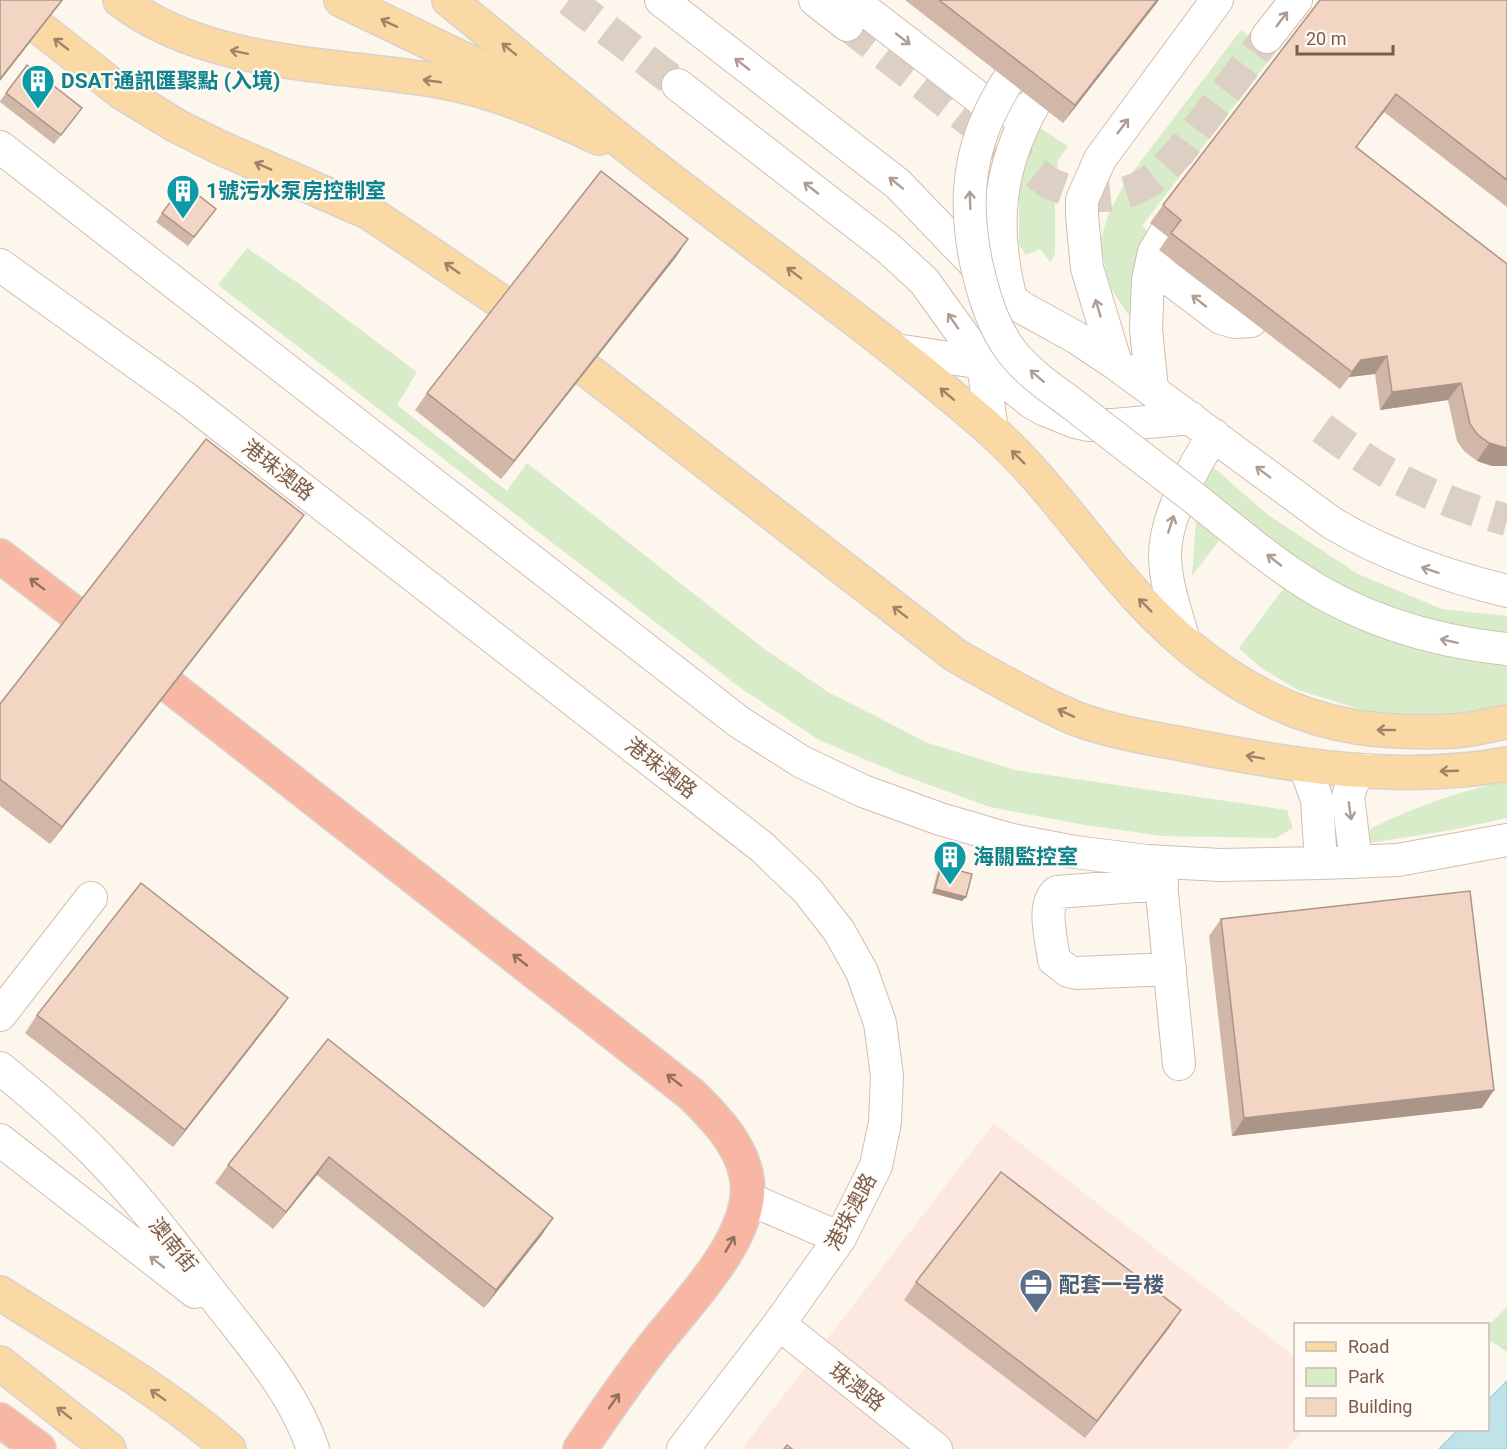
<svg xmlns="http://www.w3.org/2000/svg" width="1507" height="1449" viewBox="0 0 1507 1449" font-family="Roboto,'Noto Sans SC',sans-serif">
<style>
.commercial{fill:#fde8e0}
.green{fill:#d8ecc9}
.water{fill:#bfe3e8;stroke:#a5d3da;stroke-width:1.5}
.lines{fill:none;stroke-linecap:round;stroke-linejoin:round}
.minor-tunnel{stroke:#dcd0c4;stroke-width:32;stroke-dasharray:32 16;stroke-linecap:butt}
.minor-casing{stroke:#d1beb0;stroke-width:34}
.major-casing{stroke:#dad1cd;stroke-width:36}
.highway-casing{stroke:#dad1cd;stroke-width:36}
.minor{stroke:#fff;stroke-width:32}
.major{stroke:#fbd9a5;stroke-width:33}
.highway{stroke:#f7b7a3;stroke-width:33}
.minor-bridge-casing{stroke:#d1beb0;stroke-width:34;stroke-linecap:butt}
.minor-bridge{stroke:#fff;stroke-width:32}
.wall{fill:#d1b7a8}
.shaded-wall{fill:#aa9588}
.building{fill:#f3d5c3;stroke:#aa9588;stroke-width:1.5}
.oneway{stroke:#af9d94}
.oneway2{stroke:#a18267}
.oneway3{stroke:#936e5e}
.labels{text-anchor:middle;stroke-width:4.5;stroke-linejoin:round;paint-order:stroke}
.culture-label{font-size:21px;font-weight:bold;fill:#0d838f;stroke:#fffaf3;text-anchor:start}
.street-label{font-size:21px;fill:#7a5c4d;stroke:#fffaf3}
.service-label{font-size:21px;font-weight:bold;fill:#4e5e75;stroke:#fffaf3;text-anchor:start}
</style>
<rect width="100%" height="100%" fill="#fdf6ec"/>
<path class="commercial" d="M994 1123 1295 1357 1296 1430H1303L1287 1449H742Z"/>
<path class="green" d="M1241 30 1273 55 1142 226 1148 231 1141 256 1131 316 1125 310 1109 286 1100 242 1108 215 1125 182Z
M1040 128 1068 146 1058 160 1055 191V254L1050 262 1040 249 1026 255 1019 245V176Z
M247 248 298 283 417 372 397 405 507 491 527 463 763 648 828 692 928 743 1015 770 1287 810 1293 828 1276 838 1163 836 1085 825 990 807 902 775 819 740 742 689 218 285Z
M1212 466 1268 515 1358 574 1442 609 1507 616V709L1476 715 1392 719 1298 690 1260 667 1239 648 1283 589 1221 538 1192 576 1196 520 1208 471Z
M1507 781V818L1452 830 1369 843 1370 829C1413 807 1460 791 1507 781Z
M1507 1307V1352L1488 1339V1326Z"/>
<path class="water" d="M1507 1381V1449H1439L1458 1430H1488V1400Z"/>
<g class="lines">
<path class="minor-tunnel" d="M569 0 678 85
M847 25 1049 183C1084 198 1114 203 1148 182 1160 175 1169 162 1179 153L1267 37
M1322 428C1337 439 1352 450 1367 460 1407 487 1461 508 1507 520"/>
<g class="minor-casing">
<path id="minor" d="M661 0 898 184 991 281 1021 307 1077 338 1116 364 1332 523C1387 556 1445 576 1507 591
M815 0 847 25
M852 0 987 104C1006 113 1012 112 1032 108
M1267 37 1296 0
M678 85 888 248 924 281 983 363 992 432
M0 147 739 722 802 762 863 791 940 819 1012 840 1075 852 1147 861 1220 865 1321 863 1398 860 1507 840
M1154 252 1156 265 1163 274 1221 318 1235 322 1251 321
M0 265 184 397 762 847 807 890 839 931 862 972 880 1023 887 1076 885 1122 876 1166 840 1238 779 1324 683 1449
M1011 299C992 226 998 168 1035 102
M896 350 983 363 1031 402 1045 410 1075 422 1088 425H1114L1191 418
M1116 364 1087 268 1082 216V200L1100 159 1217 0
M1152 389 1146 329 1148 280 1154 252 1165 234
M1184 642C1177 614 1165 584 1165 555 1165 518 1193 466 1214 435
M1305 766 1317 800 1321 863
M1356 862 1348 797 1352 783 1361 772 1368 770
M1159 863 1179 1064
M1162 884 1057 892C1041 905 1052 941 1054 960L1068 971 1077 973 1170 969
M0 1015 91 898
M0 1068C32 1094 63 1121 92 1150 139 1197 179 1252 220 1304 256 1350 294 1393 313 1449
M0 1140 195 1292
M747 1198 840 1238
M779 1324 936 1449"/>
</g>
<g class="major-casing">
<path id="major" d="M120 0C208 68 339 63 444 82 498 92 550 115 599 138
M341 0 532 92
M449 0C515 53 579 109 645 160 761 251 882 334 992 431 1040 474 1077 527 1119 576 1160 625 1209 669 1267 698 1329 729 1386 734 1454 731 1472 730 1490 725 1507 722
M40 28 121 92 177 126 221 148 370 213 500 301
M587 370 955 655C993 677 1032 699 1072 717 1107 731 1146 737 1182 744 1287 765 1400 784 1507 764
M0 1293C77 1342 160 1388 229 1449
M0 1363 109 1449"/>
</g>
<g class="highway-casing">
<path id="highway" d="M0 556 73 612
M171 687 691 1094C719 1121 753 1157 747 1199 740 1252 681 1310 649 1352 625 1383 603 1416 580 1449
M0 1420 39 1449"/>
</g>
<use href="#minor" class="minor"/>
<use href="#major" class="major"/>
<use href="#highway" class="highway"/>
<g class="minor-bridge-casing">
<path id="minor-bridge" d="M1065 0C999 90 952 143 976 262 983 293 992 326 1012 352 1029 374 1054 390 1075 406 1111 434 1147 462 1184 490 1220 518 1255 549 1292 574 1356 618 1430 641 1507 649"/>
</g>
<use href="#minor-bridge" class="minor-bridge"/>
</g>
<path class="wall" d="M905 0H1159L1063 123Z
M1507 0V207L1384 112 1356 147 1507 264V466H1492L1477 461 1464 451 1457 441 1448 400 1380 410 1375 374 1349 377 1340 389 1159 250 1168 237 1150 223 1163 205Z
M6 93 82 108 54 144 0 102V101Z
M162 213 209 218 188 246 156 222Z
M688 239 676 257 501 479 415 410 427 393Z
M304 515 292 532 50 844 0 806V704Z
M941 866 966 897 962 901 932 893 938 870Z
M1221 919 1482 1108 1232 1136 1209 936Z
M288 998 276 1015 173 1147 25 1033 37 1015Z
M328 1039 553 1218 541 1236 484 1308 317 1175 273 1229 215 1183 228 1165Z
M916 1282 1181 1310 1169 1328 1085 1438 904 1300Z"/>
<path class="shaded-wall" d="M62 0H63L0 81V79Z
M1157 0H1159L1063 123 1075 105Z
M1396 94 1384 112 1343 164 1356 147Z
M688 239 676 257 501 479 514 461Z
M1387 356 1375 374 1349 377 1340 389 1361 360Z
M1461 383 1448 400 1380 410 1392 392Z
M1489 443 1507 448V466H1492L1477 461Z
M304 515 292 532 50 844 62 827Z
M935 889 966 897 962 901 932 893Z
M288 998 276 1015 173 1147 185 1130Z
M1494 1090 1482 1108 1232 1136 1244 1118Z
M329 1157 317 1175 273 1229 286 1212Z
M553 1218 541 1236 484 1308 496 1290Z
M1181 1310 1169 1328 1085 1438 1097 1421Z"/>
<path class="building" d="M0 0H62L0 79Z
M939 0H1157L1075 105Z
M1320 0H1507V180L1396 94 1356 147 1507 264V448L1489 443 1477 434 1470 424 1461 383 1392 392 1387 356 1361 360 1352 372 1171 233 1181 220 1163 205Z
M27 65 82 108 61 135 6 93Z
M601 171 688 239 514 461 427 393Z
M184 184 216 209 194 237 162 213Z
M206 439 304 515 62 827 0 779V704Z
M941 866 972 874 966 897 935 889Z
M141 883 288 998 185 1130 37 1015Z
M1470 891 1494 1090 1244 1118 1221 919Z
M328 1039 553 1218 496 1290 329 1157 286 1212 228 1165Z
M1001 1172 1181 1310 1097 1421 916 1282Z
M787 1445 792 1449H784Z"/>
<defs><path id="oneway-shaft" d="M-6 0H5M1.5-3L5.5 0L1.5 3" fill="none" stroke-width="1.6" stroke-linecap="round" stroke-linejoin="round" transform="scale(1.5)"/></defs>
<g class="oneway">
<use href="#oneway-shaft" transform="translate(1282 19) rotate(-53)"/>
<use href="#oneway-shaft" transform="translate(903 39) rotate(38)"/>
<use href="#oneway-shaft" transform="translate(742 64) rotate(-142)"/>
<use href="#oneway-shaft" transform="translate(1123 126) rotate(-53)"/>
<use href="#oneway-shaft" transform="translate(896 183) rotate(-141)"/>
<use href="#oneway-shaft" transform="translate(811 188) rotate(-142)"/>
<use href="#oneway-shaft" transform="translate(970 200) rotate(-92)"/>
<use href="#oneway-shaft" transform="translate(1199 301) rotate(-142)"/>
<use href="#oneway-shaft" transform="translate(1098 308) rotate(-107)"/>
<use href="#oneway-shaft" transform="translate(953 321) rotate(-125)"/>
<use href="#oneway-shaft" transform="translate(1037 376) rotate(-139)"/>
<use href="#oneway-shaft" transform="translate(1263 472) rotate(-143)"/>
<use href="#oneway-shaft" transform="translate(1171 524) rotate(-72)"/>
<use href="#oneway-shaft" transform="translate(1274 560) rotate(-142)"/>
<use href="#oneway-shaft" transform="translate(1430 570) rotate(-162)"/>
<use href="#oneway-shaft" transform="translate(1449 641) rotate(-168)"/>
<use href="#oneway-shaft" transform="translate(1350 811) rotate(82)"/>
<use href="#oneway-shaft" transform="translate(157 1262) rotate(-142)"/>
</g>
<g class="oneway2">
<use href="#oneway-shaft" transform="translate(389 23) rotate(-155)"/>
<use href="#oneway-shaft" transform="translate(61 44) rotate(-142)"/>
<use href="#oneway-shaft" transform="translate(509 49) rotate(-141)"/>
<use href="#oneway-shaft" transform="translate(239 52) rotate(-168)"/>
<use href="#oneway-shaft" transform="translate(432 81) rotate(-172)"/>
<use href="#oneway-shaft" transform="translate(263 166) rotate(-156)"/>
<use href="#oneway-shaft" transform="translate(452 268) rotate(-145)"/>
<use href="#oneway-shaft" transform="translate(794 273) rotate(-143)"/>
<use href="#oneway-shaft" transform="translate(947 394) rotate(-140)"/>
<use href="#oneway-shaft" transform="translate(1018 457) rotate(-135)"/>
<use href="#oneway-shaft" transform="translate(1145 605) rotate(-135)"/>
<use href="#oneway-shaft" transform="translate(900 612) rotate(-142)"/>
<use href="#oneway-shaft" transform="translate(1066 713) rotate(-155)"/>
<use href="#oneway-shaft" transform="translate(1386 730) rotate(180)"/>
<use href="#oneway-shaft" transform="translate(1255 757) rotate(-170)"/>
<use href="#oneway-shaft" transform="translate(1449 771) rotate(178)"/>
<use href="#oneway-shaft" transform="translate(158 1395) rotate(-145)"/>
<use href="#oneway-shaft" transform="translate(64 1413) rotate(-142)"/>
</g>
<g class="oneway3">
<use href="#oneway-shaft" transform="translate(37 584) rotate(-143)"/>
<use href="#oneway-shaft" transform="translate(520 960) rotate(-142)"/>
<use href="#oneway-shaft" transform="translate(674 1080) rotate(-142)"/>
<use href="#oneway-shaft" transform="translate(730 1244) rotate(-60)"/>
<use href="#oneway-shaft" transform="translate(614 1401) rotate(-55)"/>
</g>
<defs>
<g id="building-pin" transform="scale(1.725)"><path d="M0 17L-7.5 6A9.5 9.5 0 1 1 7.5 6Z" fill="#0f9aa8" stroke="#fffaf3"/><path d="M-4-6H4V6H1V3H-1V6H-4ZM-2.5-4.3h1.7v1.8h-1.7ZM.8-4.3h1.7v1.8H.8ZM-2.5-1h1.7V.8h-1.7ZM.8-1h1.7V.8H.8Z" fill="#fff"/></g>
<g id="office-pin" transform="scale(1.725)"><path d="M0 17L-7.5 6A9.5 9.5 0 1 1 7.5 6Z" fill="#5c6f8a" stroke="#fffaf3"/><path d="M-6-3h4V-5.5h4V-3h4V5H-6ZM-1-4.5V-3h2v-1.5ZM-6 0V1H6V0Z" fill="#fff"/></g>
</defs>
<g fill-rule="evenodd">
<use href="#building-pin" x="38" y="81"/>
<use href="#building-pin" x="183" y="191"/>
<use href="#building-pin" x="950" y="857"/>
<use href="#office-pin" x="1036" y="1285"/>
</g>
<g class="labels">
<g class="culture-label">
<text x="61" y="88">DSAT通訊匯聚點 (入境)</text>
<text x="206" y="198">1號污水泵房控制室</text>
<text x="973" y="864">海關監控室</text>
</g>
<g class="street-label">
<text transform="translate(278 470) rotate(38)" y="7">港珠澳路</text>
<text transform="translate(661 768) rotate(38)" y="7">港珠澳路</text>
<text transform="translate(851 1212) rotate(-62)" y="7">港珠澳路</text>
<text transform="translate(173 1245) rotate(51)" y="7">澳南街</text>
<text transform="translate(857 1387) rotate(38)" y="7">珠澳路</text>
</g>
<g class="service-label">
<text x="1059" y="1292">配套一号楼</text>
</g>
</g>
<rect x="1294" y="1323" width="195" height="108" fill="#fffaf3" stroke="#cabbb1" stroke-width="1.5"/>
<rect x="1306" y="1342" width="30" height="9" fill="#fbd9a5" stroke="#cabbb1" stroke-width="1.5"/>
<text x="1348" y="1353" font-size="18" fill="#7a5c4d">Road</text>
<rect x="1306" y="1368" width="30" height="18" fill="#d8ecc9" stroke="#cabbb1" stroke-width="1.5"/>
<text x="1348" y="1383" font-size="18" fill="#7a5c4d">Park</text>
<rect x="1306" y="1398" width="30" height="18" fill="#f3d5c3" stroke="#cabbb1" stroke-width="1.5"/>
<text x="1348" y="1413" font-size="18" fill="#7a5c4d">Building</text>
<path d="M1297 45v9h96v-9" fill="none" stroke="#7a5c4d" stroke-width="3"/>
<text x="1306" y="45" font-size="18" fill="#7a5c4d" stroke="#fffaf3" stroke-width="4.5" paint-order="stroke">20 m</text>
</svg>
